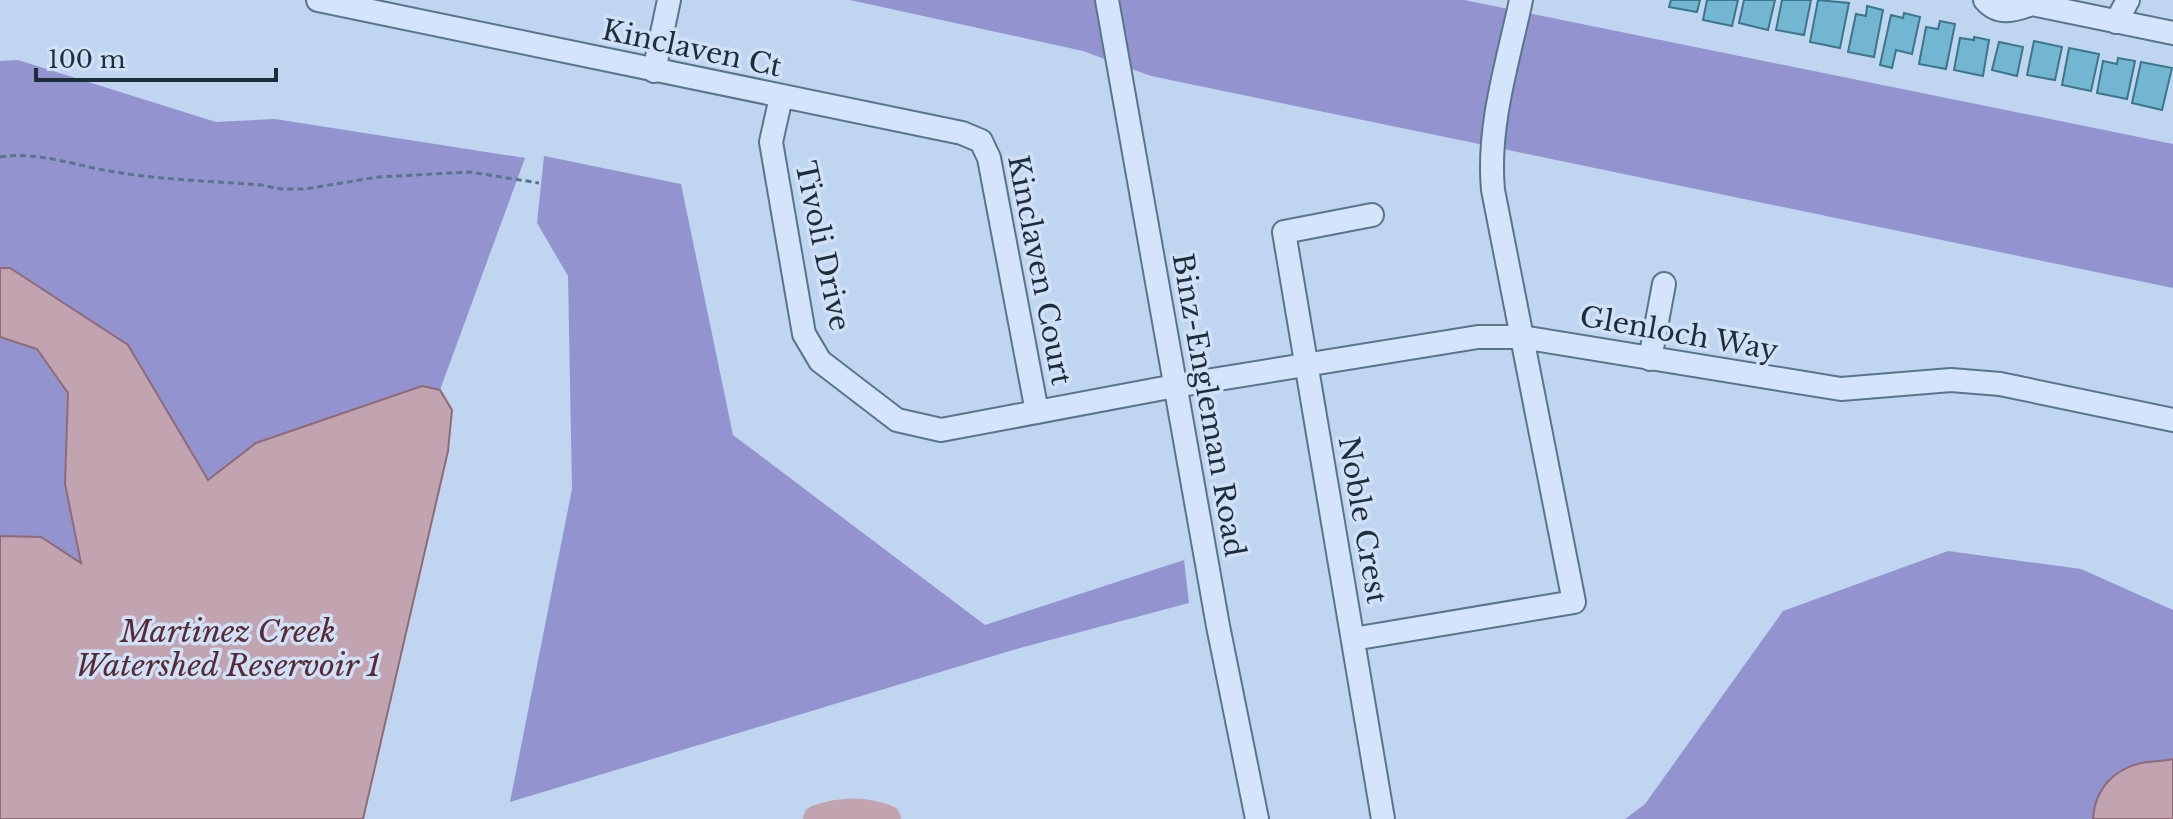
<svg xmlns="http://www.w3.org/2000/svg" width="2173" height="819" viewBox="0 0 2173 819" font-family="'Libre Baskerville',serif">
<style>
.green{fill:#9394cf}
.water{fill:#c2a3b0;stroke:#916a78;stroke-width:2}
.lines{fill:none;stroke-linecap:round;stroke-linejoin:round}
.river{stroke:#c2a3b0;stroke-width:28}
.building{fill:#73b6d1;stroke:#3b768b;stroke-width:2}
.minor-casing{stroke:#57768a;stroke-width:26}
.path{stroke:#57768a;stroke-width:3;stroke-dasharray:6 4;stroke-linecap:butt}
.minor{stroke:#d3e4fb;stroke-width:22}
.labels{text-anchor:middle;stroke-width:7;stroke-linejoin:round;paint-order:stroke}
.street-label{font-size:28px;fill:#1c2f39;stroke:#d0e0f7}
.water-label{font-size:30px;font-style:italic;fill:#5a2a34;stroke:#d0e0f7}
</style>
<rect width="100%" height="100%" fill="#c0d5f0"/>
<path class="green" d="M850 0H1464L2173 144V288L1151 76 1083 51Z
M18 60 216 122 275 119 525 158 440 390 256 443 208 480 128 345 11 268H0V61Z
M544 156 681 184 733 435 985 625 1184 560 1189 603 1020 648 510 802 572 489 568 276 537 223Z
M0 337 37 349 68 393 65 484 81 565 41 537 0 536Z
M1948 551 2081 569 2173 610V819H1625L1645 804 1783 611Z"/>
<path class="water" d="M0 268H10L128 345 208 480 256 443 422 386 440 390 452 410 448 451 363 819H0V536L41 537 81 563 65 484 68 393 37 349 0 337Z
M2173 759V819H2093C2095 788 2115 767 2147 762 2156 761 2164 761 2173 759Z"/>
<g class="lines">
<path class="river" d="M817 819C840 811 865 810 887 819"/>
</g>
<path class="building" d="M1671 0H1700L1697 12 1669 7Z
M1707 0H1738L1732 26 1703 20Z
M1744 0H1775L1768 30 1739 23Z
M1782 0H1811L1804 35 1776 30Z
M1818 0 1849 3 1840 48 1810 42Z
M1867 6 1883 10 1874 57 1848 52 1856 14 1866 16Z
M1904 13 1920 17 1912 54 1896 50 1892 68 1880 65 1891 15 1903 18Z
M1940 21 1955 24 1946 69 1919 64 1926 27 1938 29Z
M1974 37 1989 40 1983 76 1954 70 1960 38 1974 40Z
M2034 41 2062 47 2055 80 2027 75Z
M1999 42 2023 47 2017 76 1992 70Z
M2069 48 2099 54 2091 91 2062 85Z
M2118 58 2135 61 2127 99 2097 93 2103 61 2117 64Z
M2141 62 2172 68 2162 110 2132 103Z"/>
<g class="lines">
<g class="minor-casing">
<path id="minor" d="M318 0 962 133 981 141 989 158 1037 412
M1107 0 1218 626 1257 819
M1985 0C1999 16 2015 10 2032 4
M2028 0 2032 4 2173 33
M2116 22 2128 0
M654 71 669 0
M781 97 771 142 804 334 820 361 897 420 941 430 1175 386 1478 337H1522L1841 389 1951 380 2000 384 2173 420
M1372 215 1284 232 1383 819
M1650 359 1664 284
M1353 639 1574 602 1493 190C1487 126 1508 62 1521 0"/>
</g>
<path class="path" d="M0 157C36 151 74 165 109 171 159 180 211 181 262 185L281 189H305L378 177 470 172 539 183"/>
<use href="#minor" class="minor"/>
</g>
<g class="labels">
<g class="street-label">
<text transform="translate(692 48) rotate(12)" y="10">Kinclaven Ct</text>
<text transform="translate(823 246) rotate(78)" y="10">Tivoli Drive</text>
<text transform="translate(1040 270) rotate(79)" y="10">Kinclaven Court</text>
<text transform="translate(1679 333) rotate(10)" y="10">Glenloch Way</text>
<text transform="translate(1209 405) rotate(80)" y="10">Binz-Engleman Road</text>
<text transform="translate(1363 520) rotate(80)" y="10">Noble Crest</text>
</g>
<g class="water-label">
<text x="228" y="642">Martinez Creek<tspan x="228" dy="34">Watershed Reservoir 1</tspan></text>
</g>
</g>
<path d="M36 68v12h240v-12" fill="none" stroke="#1c2f39" stroke-width="4"/>
<text x="48" y="68" font-size="24" fill="#1c2f39" stroke="#d0e0f7" stroke-width="6" paint-order="stroke">100 m</text>
</svg>
